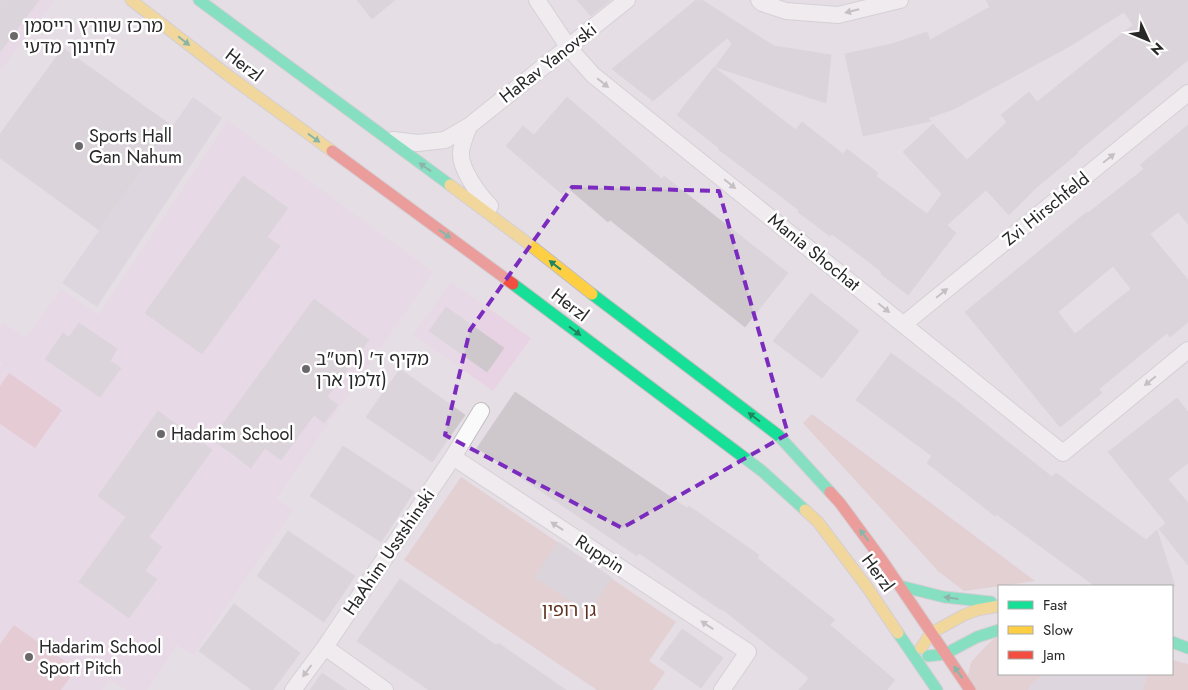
<svg xmlns="http://www.w3.org/2000/svg" width="1188" height="690" viewBox="0 0 1188 690" font-family="Jost,'Noto Sans Hebrew',sans-serif">
<style>
.education{fill:#e8d3e5}
.green{fill:#e0bebc}
.pitch{fill:#e4b6be}
.plaza{fill:#d5cdd4}
.building{fill:#cec8cd;stroke:#d1cad0;fill-rule:evenodd}
.lines{fill:none;stroke-linecap:round;stroke-linejoin:round}
.street-casing{stroke:#bfbfc0;stroke-width:18}
.fast-casing{stroke:#bfbcbe;stroke-width:13}
.slow-casing{stroke:#bfbcbe;stroke-width:13}
.jam-casing{stroke:#bfbcbe;stroke-width:13}
.street{stroke:#fbfafb;stroke-width:16}
.fast{stroke:#16e098;stroke-width:11}
.slow{stroke:#ffcf43;stroke-width:11}
.jam{stroke:#f24e42;stroke-width:11}
.oneway{fill:#9c9c9c}
.oneway2{fill:#1f8460}
.marked{fill:none;stroke:#7b2cbf;stroke-width:4;stroke-dasharray:10 6;stroke-linejoin:round}
.poi-dot{fill:#6a686a;stroke:#fff;stroke-width:2}
.labels{text-anchor:middle;stroke-width:5;stroke-linejoin:round;paint-order:stroke}
.poi-label{font-size:18px;fill:#282828;stroke:#fff;text-anchor:start}
.street-label{font-size:18px;fill:#282828;stroke:#fff}
.park-label{font-size:18px;fill:#5e301e;stroke:#fff}
</style>
<rect width="100%" height="100%" fill="#e6dee5"/>
<path class="education" d="M0 0H55L0 71Z
M228 121 433 272 276 499 293 510 193 655 177 645 147 690H127L109 680 102 690H0V368L3 363 0 361V327L3 323 26 338 61 289 99 315Z
M451 282 531 338 493 391 413 335Z"/>
<path class="green" d="M812 414 1035 581 964 591 938 571 803 423Z
M461 477 676 622 649 661 665 672 653 690H597L404 560Z
M999 634V674H1172V660L1188 664V690H970L966 684 971 662 986 646Z"/>
<path class="pitch" d="M9 373 62 410 35 448 0 424V386Z
M14 625 76 669 61 690H0V644Z"/>
<path class="plaza" d="M193 97 222 118 97 307 62 283Z
M1044 674H1148L1143 690H1028L1032 683Z"/>
<path class="building" d="M0 0H39L0 52Z
M357 0H395L372 19Z
M577 0H610L591 16Z
M696 0H702L774 46 831 55 826 103 715 67 732 44 727 38 653 101 612 69Z
M986 0H1188V60L1077 152 1078 153 1037 187 1009 215 986 190 947 225 956 233 908 295 881 274 882 272 832 234 830 236 798 212 799 210 718 149 719 148 677 115 714 67 796 130 802 122 843 154 847 149 878 173 876 176 927 214 942 194 903 152 933 124 967 160 1007 122 1001 115 1029 92 1037 102 1133 25 1124 12 1070 46 954 109 928 118 931 121 863 136 845 54 892 44 927 32 930 40 990 7Z
M63 48 172 126 99 230 0 158V134Z
M567 97 662 179 664 176 788 273 745 327 610 220 608 222 568 188 562 194 506 146 523 126 534 135Z
M1188 125V224L1178 212 1150 234 1188 280V322L1170 337 1167 333 1099 389 1102 393 1060 427 965 312 1087 212 1088 213 1144 169 1140 165ZM1113 266 1131 289 1075 334 1058 312Z
M243 176 288 208 267 237 280 246 202 354 145 313Z
M811 293 859 331 822 378 773 341Z
M314 299 369 340 327 397 338 405 324 423 314 415 281 460 265 448 251 468 212 439Z
M446 307 504 348 487 372 429 331Z
M79 323 117 349 110 361 121 368 100 397 45 359 63 333 69 337Z
M891 353 954 399 1052 477 1056 473 1146 540 1157 530 1175 586H1095L996 514 995 516 927 463 932 456 856 400Z
M400 369 465 415 432 462 366 417Z
M515 392 687 508 689 506 759 555 757 558 835 620 830 625 895 680 887 690H799L809 678 722 609 721 610 639 553 637 556 477 448Z
M1177 398 1188 412V463L1168 479 1188 503V565L1159 529 1166 523 1108 452Z
M158 411 212 450 149 537 162 547 145 571 157 579 129 618 79 582 126 517 98 496Z
M343 446 414 492 381 542 310 496Z
M288 531 355 576 324 622 257 576Z
M558 542 612 578 588 613 535 577Z
M400 579 496 645 498 643 566 690H429L357 641Z
M234 604 300 653 273 690H252L199 651Z
M682 629 723 658 701 688 660 659Z
M322 673 347 690H310Z"/>
<g class="lines">
<g class="street-casing">
<path id="street" d="M537 0 569 48 593 75 1063 453 1188 350
M759 0 762 3 786 11 838 15 900 0
M469 126C466 134 461 145 461 153 460 169 479 195 490 206
M393 140 418 143 445 140 469 126 627 0
M904 324 1188 93
M453 457 748 652 722 690
M325 647 385 690
M293 690 325 647 453 457 481 411"/>
</g>
<g class="fast-casing">
<path id="fast" d="M199 0 450 185
M513 284 762 471 805 510
M592 294 778 435 830 492
M900 586 944 597 991 602
M898 633 937 690
M1172 642 1188 648
M928 656 945 654 977 637 999 630"/>
</g>
<g class="slow-casing">
<path id="slow" d="M131 0 229 76 332 151
M450 185 525 241 592 294
M805 510 818 522 867 587 898 633
M921 648 931 633 964 615 977 610 999 606"/>
</g>
<g class="jam-casing">
<path id="jam" d="M332 151 513 284
M830 492 840 503 882 560 970 690"/>
</g>
<use href="#street" class="street"/>
<use href="#fast" class="fast"/>
<use href="#slow" class="slow"/>
<use href="#jam" class="jam"/>
</g>
<defs><path id="oneway-solid" d="M-6-.8H1V-3.2L6.5 0L1 3.2V.8H-6Z" transform="scale(1.25)"/></defs>
<g class="oneway">
<use href="#oneway-solid" transform="translate(852 11) rotate(166)"/>
<use href="#oneway-solid" transform="translate(603 83) rotate(39)"/>
<use href="#oneway-solid" transform="translate(1109 158) rotate(-39)"/>
<use href="#oneway-solid" transform="translate(730 184) rotate(39)"/>
<use href="#oneway-solid" transform="translate(942 293) rotate(-39)"/>
<use href="#oneway-solid" transform="translate(884 308) rotate(39)"/>
<use href="#oneway-solid" transform="translate(1150 381) rotate(141)"/>
<use href="#oneway-solid" transform="translate(557 526) rotate(-147)"/>
<use href="#oneway-solid" transform="translate(707 625) rotate(-147)"/>
<use href="#oneway-solid" transform="translate(307 671) rotate(127)"/>
</g>
<g class="oneway2">
<use href="#oneway-solid" transform="translate(184 41) rotate(38)"/>
<use href="#oneway-solid" transform="translate(314 138) rotate(36)"/>
<use href="#oneway-solid" transform="translate(425 167) rotate(-144)"/>
<use href="#oneway-solid" transform="translate(445 234) rotate(36)"/>
<use href="#oneway-solid" transform="translate(555 265) rotate(-142)"/>
<use href="#oneway-solid" transform="translate(575 331) rotate(37)"/>
<use href="#oneway-solid" transform="translate(754 417) rotate(-143)"/>
<use href="#oneway-solid" transform="translate(864 535) rotate(-127)"/>
<use href="#oneway-solid" transform="translate(951 598) rotate(-172)"/>
<use href="#oneway-solid" transform="translate(958 672) rotate(-125)"/>
</g>
<path d="M0 0H1188V690H0ZM572 187 719 191 788 434 622 528 445 435 470 330Z" fill="#e6dee5" fill-opacity=".55" fill-rule="evenodd"/>
<path class="marked" d="M572 187 719 191 788 434 622 528 445 435 470 330Z"/>
<g class="poi-dot">
<circle cx="14" cy="36" r="5"/>
<circle cx="79" cy="146" r="5"/>
<circle cx="306" cy="369" r="5"/>
<circle cx="161" cy="434" r="5"/>
<circle cx="29" cy="657" r="5"/>
</g>
<g class="labels">
<g class="poi-label">
<text x="24" y="32">מרכז שוורץ רייסמן<tspan x="24" dy="21">לחינוך מדעי</tspan></text>
<text x="89" y="142">Sports Hall<tspan x="89" dy="21">Gan Nahum</tspan></text>
<text x="316" y="365">מקיף ד' (חט"ב<tspan x="316" dy="21">זלמן ארן)</tspan></text>
<text x="171" y="440">Hadarim School</text>
<text x="39" y="653">Hadarim School<tspan x="39" dy="21">Sport Pitch</tspan></text>
</g>
<g class="street-label">
<text transform="translate(548 63) rotate(-38)" y="6">HaRav Yanovski</text>
<text transform="translate(244 65) rotate(37)" y="6">Herzl</text>
<text transform="translate(1046 209) rotate(-39)" y="6">Zvi Hirschfeld</text>
<text transform="translate(814 252) rotate(39)" y="6">Mania Shochat</text>
<text transform="translate(570 305) rotate(37)" y="6">Herzl</text>
<text transform="translate(389 552) rotate(-56)" y="6">HaAhim Usstshinski</text>
<text transform="translate(600 554) rotate(33)" y="6">Ruppin</text>
<text transform="translate(878 573) rotate(54)" y="6">Herzl</text>
</g>
<g class="park-label">
<text x="569" y="616">גן רופין</text>
</g>
</g>
<rect x="998" y="585" width="175" height="90" fill="#ffffff" stroke="#a9a9a9"/>
<rect x="1008" y="601" width="25" height="8" fill="#16e098" stroke="#a9a9a9"/>
<text x="1043" y="610" font-size="15" fill="#282828">Fast</text>
<rect x="1008" y="626" width="25" height="8" fill="#ffcf43" stroke="#a9a9a9"/>
<text x="1043" y="635" font-size="15" fill="#282828">Slow</text>
<rect x="1008" y="651" width="25" height="8" fill="#f24e42" stroke="#a9a9a9"/>
<text x="1043" y="660" font-size="15" fill="#282828">Jam</text>
<g transform="translate(1148 40) rotate(134)" stroke="#ffffff" stroke-width="4" paint-order="stroke">
<path d="M0-4L9 19L0 12L-9 19Z" fill="#282828"/>
<text y="-8" font-size="14" font-weight="bold" text-anchor="middle" fill="#282828">N</text>
</g>
</svg>
